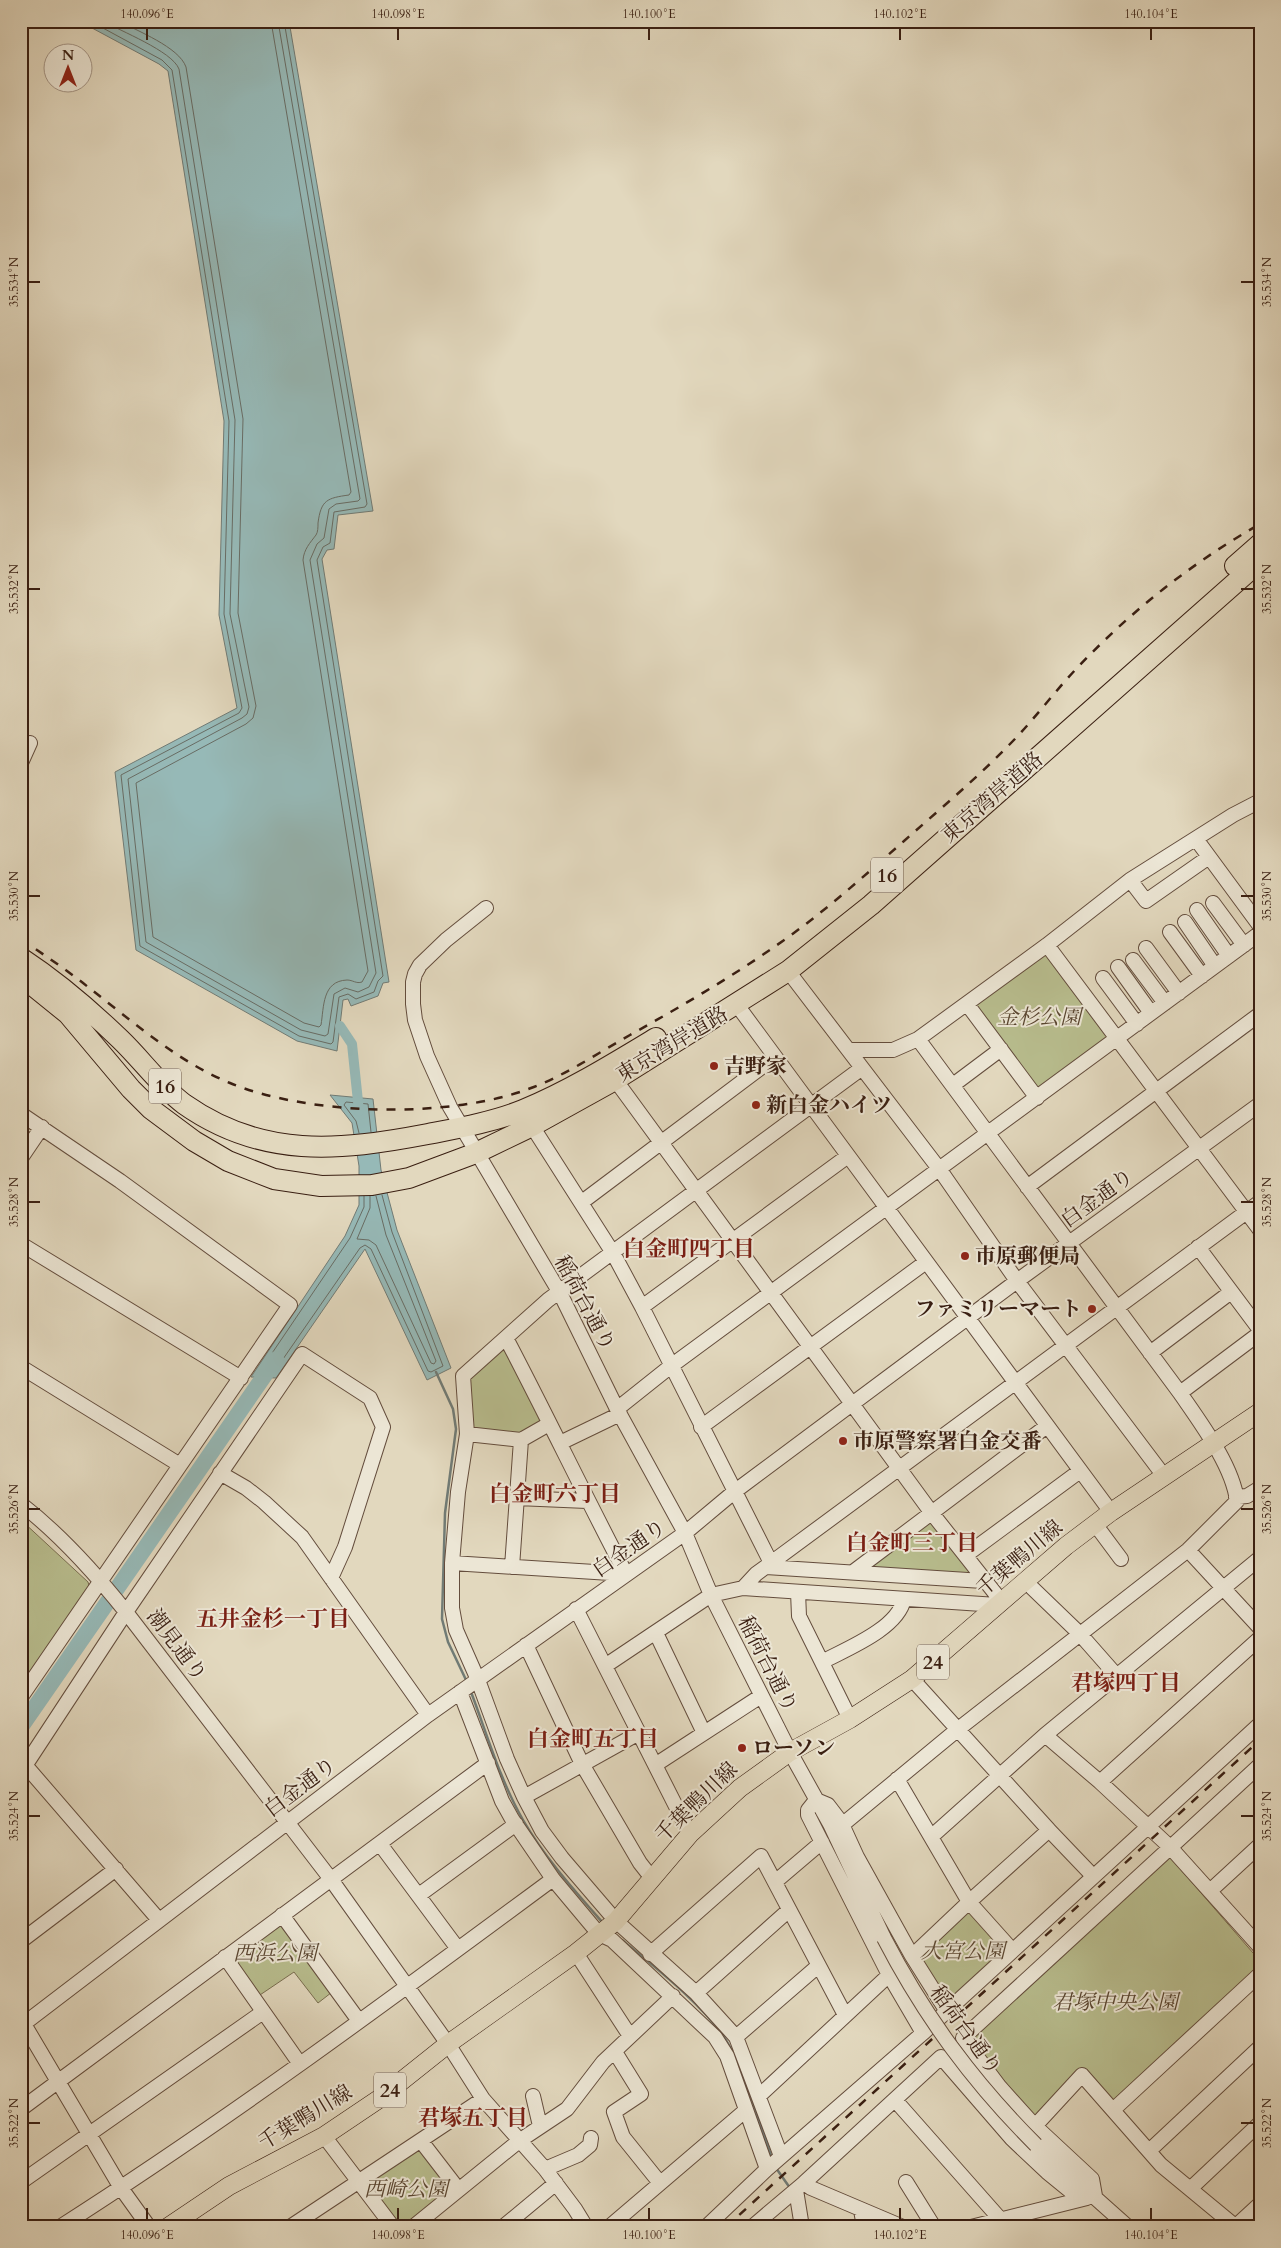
<svg xmlns="http://www.w3.org/2000/svg" width="1281" height="2248" viewBox="0 0 1281 2248" font-family="Cardo,'Noto Serif JP',serif">
<style>
.green{fill:#b8bd8e;stroke:#796e50}
.water{fill:#96b9b7;stroke:#717b75}
.lines{fill:none;stroke-linecap:round;stroke-linejoin:round}
.shore{stroke:#686c64;stroke-width:1}
.stream{stroke:#717b75;stroke-width:2.5}
.canal{stroke:#96b9b7;stroke-width:10}
.river{stroke:#96b9b7;stroke-width:16}
.minor-casing{stroke:#644d3d;stroke-width:16}
.major-casing{stroke:#3a1f12;stroke-width:19}
.highway-casing{stroke:#3a1f12;stroke-width:22}
.minor{stroke:#ece6d5;stroke-width:14}
.major{stroke:#e2d8be;stroke-width:18}
.highway{stroke:#e2d8be;stroke-width:20}
.rail{stroke:#3a1f12;stroke-width:2.5;stroke-dasharray:9 9;stroke-linecap:butt}
.minor-bridge-casing{stroke:#644d3d;stroke-width:16;stroke-linecap:butt}
.minor-bridge{stroke:#ece6d5;stroke-width:14}
.ticks{fill:none;stroke:#3a1f12;stroke-width:2}
.poi-dot{fill:#8f2418;stroke:#ece6d5;stroke-width:2}
.labels{text-anchor:middle;stroke-width:4;stroke-linejoin:round;paint-order:stroke}
.shield{fill:#ece6d5;stroke:#6f5b4c;stroke-width:1}
.shield-label{font-size:20px;font-weight:bold;fill:#3a1f12}
.street-label{font-size:21px;fill:#3a1f12;stroke:#ece6d5}
.park-label{font-size:21px;font-style:italic;fill:#5a4631;stroke:#ece6d5}
.poi-label{font-size:21px;font-weight:bold;fill:#3a1f12;stroke:#ece6d5;text-anchor:start}
.neighbourhood-label{font-size:22px;font-weight:bold;fill:#7a1f14;stroke:#ece6d5}
.neatline{fill:none;stroke:#3a1f12;stroke-width:2}
.ticks-label{font-size:12px;text-anchor:middle;fill:#3a1f12}
</style>
<rect width="100%" height="100%" fill="#e2d8be"/>
<filter id="stains"><feTurbulence type="fractalNoise" baseFrequency=".004" numOctaves="4"/><feColorMatrix values="0 0 0 0 .2 0 0 0 0 .09 0 0 0 0 .02 0 0 0 .5 -.17"/></filter>
<radialGradient id="worn" r=".72"><stop offset=".6" stop-color="#630" stop-opacity="0"/><stop offset="1" stop-color="#630" stop-opacity=".3"/></radialGradient>
<path class="green" d="M1042 951 1049 952 1108 1033 1107 1039 1041 1088 1034 1087 975 1008V1002Z
M506 1338 549 1424 521 1440 467 1434 463 1376Z
M931 1512 983 1581 853 1572Z
M21 1520 88 1582 90 1589 21 1686Z
M1169 1856 1260 1961V1968L1116 2103 1082 2069 1040 2117 1034 2116 970 2040Z
M969 1902 1012 1950 946 2010 912 1956Z
M282 1915 336 1989 318 2003 294 1972 254 1999 225 1957Z
M421 2141 458 2189 413 2227H393L359 2180Z"/>
<path class="water" d="M79 21H289L373 511 338 515 334 549 327 550 322 559 389 982 383 983 378 996 351 1006 348 999 343 1000 337 1051 297 1041 136 950 115 772 237 708 219 615 224 421 168 71 159 64Z
M330 1095 373 1099 381 1170 397 1230 451 1368 427 1380 365 1249 276 1378 251 1377 345 1236 359 1205V1166L352 1123Z"/>
<g class="lines">
<path class="shore" d="M90 21 162 60 172 70 229 421 224 614 242 708 239 713 121 775 140 946 299 1036 331 1044 333 1042 339 997 348 994 356 999 374 992 378 981 383 976 317 560 323 547 330 543 334 512 365 507 367 504 284 21
M103 21C120 31 172 51 179 69L235 420 230 614 249 707 247 714 242 718 128 779 146 942 301 1030 325 1036 328 1034 334 994 345 988 358 992 369 987 376 973 310 560 317 544 324 538 329 509 336 504 358 501 360 499 278 21
M119 21C137 31 179 47 186 67L243 419 238 613 256 706 253 718 246 724 136 783 153 937 304 1023 319 1027 321 1025C324 1007 322 981 347 980 353 980 356 984 362 982L368 971 303 560C304 549 310 543 316 535 318 532 318 527 318 523 321 500 327 498 349 495L351 492 271 21
M359 1133 356 1121 344 1105 346 1102 368 1104 371 1132
M364 1196V1207L350 1238 262 1368 263 1372H274L360 1248 365 1245 371 1249 428 1371 431 1372 443 1366 392 1232 382 1195
M370 1196V1208L357 1239 369 1240 376 1245 431 1363 434 1364 436 1361 386 1235 376 1196"/>
<path class="stream" d="M436 1372 453 1409 456 1429 445 1513 442 1619 448 1642 467 1682
M471 1692C487 1734 500 1780 523 1820 545 1858 574 1890 603 1923
M622 1940C654 1966 712 2012 730 2047 748 2082 759 2122 772 2158
M776 2168 790 2188"/>
<path class="canal" d="M340 1026 352 1044 359 1111"/>
<path class="river" d="M21 1727 276 1359"/>
<g class="minor-casing">
<path id="minor" d="M21 763 30 743
M1196 839 1260 926
M1130 880 1146 901 1209 857
M1213 903 1244 945
M486 908 446 940 420 965 415 974 413 982V1004L415 1020 427 1056 450 1107 560 1293 617 1409 685 1533 711 1595 790 1752 830 1824 884 1938
M1197 910 1229 956
M1185 922 1215 966
M1170 932 1202 976
M1047 945 1260 1230
M1146 948 1179 993
M1133 960 1165 1003
M1118 967 1151 1013
M788 971 940 1170 1017 1281 1164 1476
M1103 978 1137 1024
M967 1004 1037 1098
M737 1005 1111 1512
M849 1050H893L918 1039 1047 945 1130 880 1233 815 1260 801
M611 1074 931 1512 1002 1602
M953 1085 1001 1049
M21 1114 120 1181 290 1305 21 1697
M532 1126 613 1253 642 1307 771 1563
M21 1158 42 1127
M1027 1187 1260 1014
M582 1202 775 1057
M21 1244 241 1378
M1198 1247 1260 1330
M642 1307 848 1156
M506 1338C547 1416 585 1496 626 1574
M1150 1353 1231 1292
M21 1367 180 1465
M1180 1393 1260 1333
M617 1409 671 1366 1260 933
M701 1427 926 1262
M467 1434 521 1440 549 1424
M560 1443 620 1414
M220 1473 246 1488 264 1502 302 1537 428 1715
M1236 1497 1247 1496 1260 1488
M517 1498 587 1501
M21 1504C61 1535 95 1573 126 1612L330 1878 448 2044 483 2099 545 2169 575 2209 586 2227
M1095 1524 1121 1559
M1188 1550 1260 1628
M966 1555 1080 1471
M452 1563 626 1574
M512 1567 521 1440
M766 1567 983 1581
M853 1572 1047 1426
M1025 1581 1079 1633 1116 1675
M743 1588 756 1574 1260 1202
M798 1592 799 1616 850 1719
M576 1609 690 1834
M656 1633 704 1733
M526 1645 582 1764 640 1863 651 1877
M822 1662C846 1649 898 1629 904 1599
M605 1666 711 1595 743 1588 997 1605
M912 1679 1049 1830 1093 1876
M460 1692 502 1801 512 1819 553 1879 599 1934 612 1940 715 2037 727 2056 767 2169
M1045 1735 1100 1782 1170 1847 1260 1947
M655 1765 761 1696
M26 1766 159 1920
M21 1772 126 1612 302 1354 370 1398 383 1427 345 1547 331 1578
M897 1779 969 1902 1012 1950
M1100 1782 1260 1638
M524 1797 639 1733
M842 1825 957 1730 1188 1550 1237 1501C1233 1466 1200 1422 1180 1393L918 1039
M931 1837 1045 1735 1260 1558
M380 1844 458 1949
M775 1882 822 1842
M1210 1891 1260 1845
M419 1895 516 1824
M282 1915 359 2021
M21 1941 116 1869
M576 1953 630 2036
M650 1954 761 1856 845 2015
M912 1956 969 1902 1049 1830
M225 1957 300 2064
M696 1993 789 1910
M21 2019 121 2188 149 2227
M21 2026 428 1715 685 1533 734 1492 1017 1281 1260 1104
M923 2033 889 1975 808 1815V1810L816 1800 828 1805 841 1822 857 1857 912 1956 946 2010
M736 2037 818 1966
M615 2052 641 2094 614 2112 623 2137 660 2183
M533 2096 540 2126
M759 2096 889 1975
M895 2100 1001 2220
M21 2109 488 1763
M1113 2110 1260 1974
M1035 2126 1082 2075 1161 2165 1236 2227
M324 2136 393 2227
M421 2141 458 2189
M1036 2145 1128 2227
M1149 2151 1260 2047
M781 2156 736 2037 696 1993 616 1921 562 1858 542 1831 524 1797 507 1759 478 1680 456 1630 452 1608V1563L458 1492 467 1434 463 1376 548 1300 862 1068
M545 2169 578 2155 590 2145 591 2138
M21 2182 263 2012
M906 2182 934 2227
M804 2183 811 2188 903 2227
M1190 2189 1260 2123
M796 2190 802 2227
M1095 2196 1092 2179 1035 2126 999 2086 963 2038 1260 1765
M861 2210 864 2227
M60 2227C229 2119 391 1999 553 1879
M290 2227 483 2099
M413 2227 519 2141 567 2109 603 2062 673 1996
M503 2227 556 2183
M609 2227 746 2110
M706 2227 767 2169 923 2033 1260 1724
M752 2227 804 2183 941 2057 1012 2139 1047 2172 1074 2194 1095 2196
M971 2227 1087 2198
M1235 2227 1260 2204"/>
</g>
<g class="major-casing">
<path id="major" d="M168 2227 229 2186 324 2136 379 2099 448 2044 576 1953 616 1921 690 1834 740 1788 790 1752 850 1719 912 1679 1066 1546 1111 1512 1260 1412"/>
</g>
<g class="highway-casing">
<path id="highway" d="M1235 566 1260 544
M21 958C56 981 90 1010 120 1039 142 1060 160 1086 184 1104 262 1159 339 1151 428 1134 459 1128 493 1122 523 1110 569 1091 613 1064 656 1038
M21 976 68 1014 131 1089 151 1109 194 1141 228 1161 274 1179 321 1186 372 1185 409 1178 476 1153 532 1126 615 1080 788 971 871 905 1260 561"/>
</g>
<use href="#minor" class="minor"/>
<use href="#major" class="major"/>
<use href="#highway" class="highway"/>
<path class="rail" d="M21 939C44 955 67 970 88 987 132 1021 178 1062 230 1083 310 1116 451 1119 531 1088 566 1075 598 1053 630 1035 680 1007 730 978 777 945 822 914 863 877 904 841 939 810 976 779 1009 745 1034 720 1054 692 1078 667 1131 611 1193 562 1260 524
M726 2227 1260 1740"/>
<g class="minor-bridge-casing">
<path id="minor-bridge" d="M884 1938C925 2017 973 2082 1036 2145"/>
</g>
<use href="#minor-bridge" class="minor-bridge"/>
</g>
<path class="ticks" d="M147 28V40M398 28V40M649 28V40M900 28V40M1151 28V40M28 282H40M1241 282H1254M28 589H40M1241 589H1254M28 896H40M1241 896H1254M28 1202H40M1241 1202H1254M28 1509H40M1241 1509H1254M28 1816H40M1241 1816H1254M28 2123H40M1241 2123H1254M147 2208V2220M398 2208V2220M649 2208V2220M900 2208V2220M1151 2208V2220"/>
<g class="poi-dot">
<circle cx="714" cy="1066" r="5"/>
<circle cx="756" cy="1105" r="5"/>
<circle cx="965" cy="1256" r="5"/>
<circle cx="1092" cy="1309" r="5"/>
<circle cx="843" cy="1441" r="5"/>
<circle cx="742" cy="1748" r="5"/>
</g>
<g class="labels">
<g class="shield">
<rect x="871" y="857.5" width="32" height="35" rx="4"/>
<rect x="149" y="1068.5" width="32" height="35" rx="4"/>
<rect x="917" y="1644.5" width="32" height="35" rx="4"/>
<rect x="374" y="2072.5" width="32" height="35" rx="4"/>
</g>
<g class="shield-label">
<text x="887" y="882">16</text>
<text x="165" y="1093">16</text>
<text x="933" y="1669">24</text>
<text x="390" y="2097">24</text>
</g>
<g class="street-label">
<text transform="translate(992 797) rotate(-41)" y="7">東京湾岸道路</text>
<text transform="translate(672 1044) rotate(-31)" y="7">東京湾岸道路</text>
<text transform="translate(1097 1198) rotate(-36)" y="7">白金通り</text>
<text transform="translate(585 1303) rotate(62)" y="7">稲荷台通り</text>
<text transform="translate(629 1548) rotate(-35)" y="7">白金通り</text>
<text transform="translate(1019 1558) rotate(-40)" y="7">千葉鴨川線</text>
<text transform="translate(177 1645) rotate(53)" y="7">潮見通り</text>
<text transform="translate(768 1664) rotate(63)" y="7">稲荷台通り</text>
<text transform="translate(300 1787) rotate(-37)" y="7">白金通り</text>
<text transform="translate(696 1802) rotate(-44)" y="7">千葉鴨川線</text>
<text transform="translate(966 2030) rotate(54)" y="7">稲荷台通り</text>
<text transform="translate(305 2117) rotate(-31)" y="7">千葉鴨川線</text>
</g>
<g class="park-label">
<text x="1039" y="1024">金杉公園</text>
<text x="963" y="1958">大宮公園</text>
<text x="275" y="1960">西浜公園</text>
<text x="1115" y="2009">君塚中央公園</text>
<text x="406" y="2196">西崎公園</text>
</g>
<g class="poi-label">
<text x="724" y="1073">吉野家</text>
<text x="766" y="1112">新白金ハイツ</text>
<text x="975" y="1263">市原郵便局</text>
<text x="1082" y="1316" text-anchor="end">ファミリーマート</text>
<text x="853" y="1448">市原警察署白金交番</text>
<text x="752" y="1755">ローソン</text>
</g>
<g class="neighbourhood-label">
<text x="689" y="1256">白金町四丁目</text>
<text x="555" y="1501">白金町六丁目</text>
<text x="912" y="1550">白金町三丁目</text>
<text x="273" y="1626">五井金杉一丁目</text>
<text x="1126" y="1690">君塚四丁目</text>
<text x="593" y="1746">白金町五丁目</text>
<text x="473" y="2125">君塚五丁目</text>
</g>
</g>
<rect width="1281" height="2248" fill="none" stroke="#e2d8be" stroke-width="55"/>
<g transform="translate(68 68)"><circle r="24" fill="#ece6d5" stroke="#a59687"/>
<path d="M0-4L9 19L0 12L-9 19Z" fill="#8f2418"/>
<text y="-8" font-size="14" font-weight="bold" text-anchor="middle" fill="#3a1f12">N</text>
</g>
<rect x="28" y="28" width="1226" height="2192" class="neatline"/>
<g class="ticks-label">
<text x="147" y="18">140.096°E</text>
<text x="398" y="18">140.098°E</text>
<text x="649" y="18">140.100°E</text>
<text x="900" y="18">140.102°E</text>
<text x="1151" y="18">140.104°E</text>
<text transform="translate(14 282) rotate(-90)" y="4">35.534°N</text>
<text transform="translate(1267 282) rotate(-90)" y="4">35.534°N</text>
<text transform="translate(14 589) rotate(-90)" y="4">35.532°N</text>
<text transform="translate(1267 589) rotate(-90)" y="4">35.532°N</text>
<text transform="translate(14 896) rotate(-90)" y="4">35.530°N</text>
<text transform="translate(1267 896) rotate(-90)" y="4">35.530°N</text>
<text transform="translate(14 1202) rotate(-90)" y="4">35.528°N</text>
<text transform="translate(1267 1202) rotate(-90)" y="4">35.528°N</text>
<text transform="translate(14 1509) rotate(-90)" y="4">35.526°N</text>
<text transform="translate(1267 1509) rotate(-90)" y="4">35.526°N</text>
<text transform="translate(14 1816) rotate(-90)" y="4">35.524°N</text>
<text transform="translate(1267 1816) rotate(-90)" y="4">35.524°N</text>
<text transform="translate(14 2123) rotate(-90)" y="4">35.522°N</text>
<text transform="translate(1267 2123) rotate(-90)" y="4">35.522°N</text>
<text x="147" y="2239">140.096°E</text>
<text x="398" y="2239">140.098°E</text>
<text x="649" y="2239">140.100°E</text>
<text x="900" y="2239">140.102°E</text>
<text x="1151" y="2239">140.104°E</text>
</g>
<rect width="100%" height="100%" filter="url(#stains)"/>
<rect width="100%" height="100%" fill="url(#worn)"/>
</svg>
